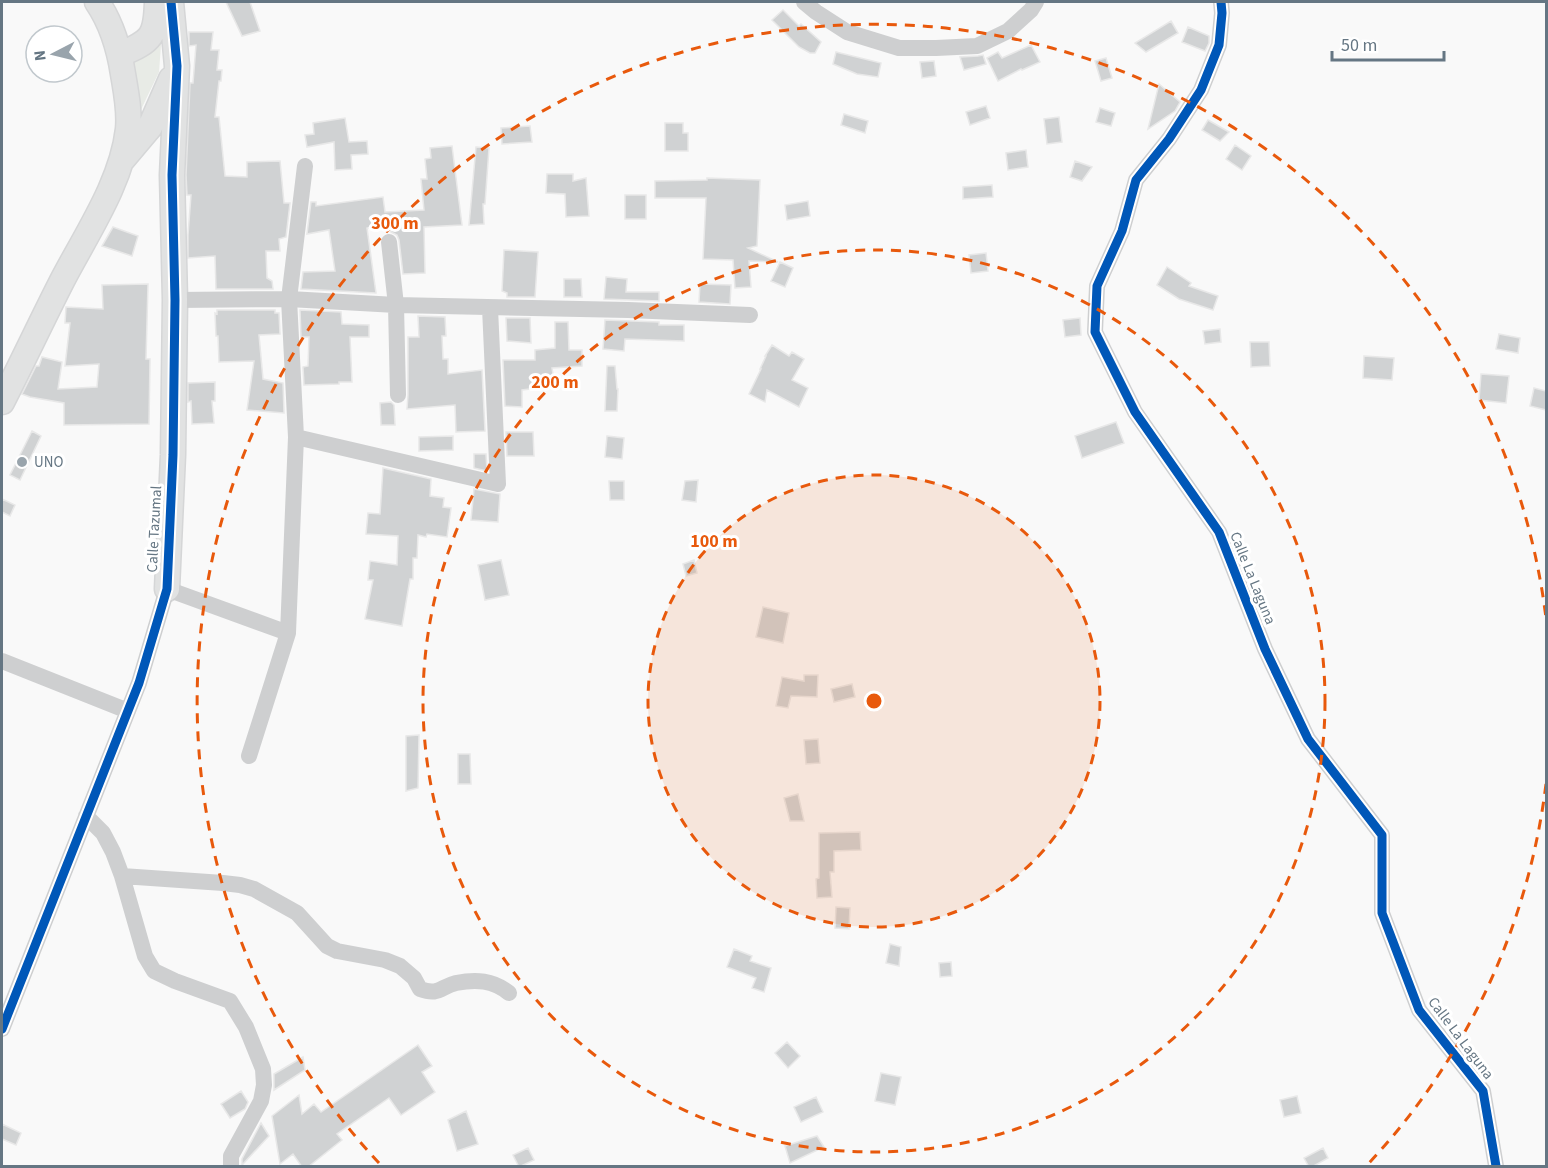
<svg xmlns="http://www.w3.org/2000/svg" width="1548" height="1168" viewBox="0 0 1548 1168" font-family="'Source Sans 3',sans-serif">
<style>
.green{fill:#e8ebe6}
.building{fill:#d0d2d3;stroke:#e8e8e8;stroke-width:1.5}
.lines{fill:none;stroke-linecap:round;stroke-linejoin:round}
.secondary-casing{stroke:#d5d6d7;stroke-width:27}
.street{stroke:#cecfd0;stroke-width:16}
.secondary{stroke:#e1e2e2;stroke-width:24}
.cycleway-casing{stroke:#fff;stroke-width:13}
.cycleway{stroke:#0057b8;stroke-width:9}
.ring{fill:none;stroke:#e8590c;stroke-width:3;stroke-dasharray:10 8}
.poi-dot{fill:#99a4ac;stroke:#fff;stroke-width:2}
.labels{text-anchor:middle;stroke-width:6;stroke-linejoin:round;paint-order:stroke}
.poi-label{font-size:15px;fill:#657683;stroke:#fff;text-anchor:start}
.street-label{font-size:15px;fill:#657683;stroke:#fff}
.centre{fill:#e8590c;stroke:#fff;stroke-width:3}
.ring-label{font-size:18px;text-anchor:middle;font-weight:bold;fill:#e8590c;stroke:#fff;stroke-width:6;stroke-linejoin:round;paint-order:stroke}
</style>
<rect width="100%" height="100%" fill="#f9f9f9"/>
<path class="green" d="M162 32 159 72 136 120 126 63Z"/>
<path class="building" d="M226 2H250L260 31 242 36Z
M783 10 799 26 801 24 821 42 815 53H810L799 47 772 20Z
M1171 21 1178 33 1146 52 1135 43Z
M1188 27 1209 36V43L1205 51 1182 42Z
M189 32H213L211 50H219L217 70H222L221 81H219L215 117H219L225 176 247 177V162L280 161 284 203H290L286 237 279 239 280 251H266L267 278 272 281 273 289H216L215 256 188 258V235L191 195H187L186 175 190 83H193L196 45 189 46Z
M1031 45 1040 62 1022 70 1021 69 998 81 987 58 998 52 1002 58Z
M836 52 881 63 878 77 857 74 833 64Z
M983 55 986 64 964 70 960 57 978 56Z
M1106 58 1112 78 1101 81 1095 61Z
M934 61 936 76 922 78 920 62Z
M1159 84 1180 102 1175 111 1148 129Z
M986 106 990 118 970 125 966 112Z
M1100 108 1115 113 1111 126 1096 122Z
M844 114 868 121 865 133 841 125Z
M1059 117 1062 142 1047 144 1044 119Z
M345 118 349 142 367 141 368 154 351 155 352 169 335 170 334 142 307 147 305 135 314 134 313 123Z
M1208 120 1229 132 1220 141 1202 130Z
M665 123H683V133H688V151H665Z
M530 126 532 142 502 144 501 128Z
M1235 145 1251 156 1242 170 1226 159Z
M452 146 462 225 424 227 425 273 403 274 399 240 397 235 391 232V224L367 228 376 293 301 289 303 272 335 271 329 230 307 234 311 202H316V206L383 197 385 212 424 210 421 179H427L425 159 431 158 430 148Z
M476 147 489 148 485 204H483L484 224 469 225Z
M1026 150 1028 167 1008 170 1006 153Z
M1075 161 1092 167 1082 181 1070 177Z
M547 174H573V181L586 178 589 216 566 217 565 194 546 193Z
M707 178 760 180 757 246 748 248 778 262 749 261 751 287 735 288 733 260 703 259 706 198H655V181L707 180Z
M992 185 993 197 963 199V187Z
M625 195H646V219H625Z
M808 201 810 216 787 220 785 205Z
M113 227 138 236 132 256 102 246Z
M504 250 538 252 535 297H507V293L502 291Z
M986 253 988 271 971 273 969 255Z
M780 262 793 268 785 287 771 281Z
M1167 267 1191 283 1189 286 1218 296 1213 310 1179 299 1157 285Z
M606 277 627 279 626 292H659V301L604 299Z
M564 279H581L582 297H564Z
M148 284 146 359H150L149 424 64 425V403L30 397 22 394 36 366H39L42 357 62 362 58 389 97 387 99 364 65 366 70 323H65L66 307 103 309 102 285Z
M700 284 731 285 730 304 699 302Z
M217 310H275V313H279L280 334 259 335 263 379 283 383 284 413 247 410 254 361 219 362 218 336H216L215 313 217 314Z
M300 310 341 312 342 324 369 325V337H350L352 382H339V384L304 385 303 367 308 366 309 337H301Z
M418 316 445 317 446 336H442L443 359H448V374L482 370 485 431 456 432 455 405 407 409 408 395V337H419Z
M506 318H530L531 343 507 341Z
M1080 318 1081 335 1065 337 1063 320Z
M605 320 659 322V325H684V341L625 339 624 351 603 349Z
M555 322H568L569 350H582V366L552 368 555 386 522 390V407L505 406 503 360H535V350L555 348Z
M1220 329 1221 342 1205 344 1203 331Z
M1499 334 1520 338 1518 353 1496 349Z
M1250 342H1269L1270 366 1251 367Z
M772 345 789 356 792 352 804 359 792 380 808 388 799 407 767 390 765 402 749 394 761 369H760L766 356H765Z
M1364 356 1394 358 1392 380 1363 378Z
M607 366H615L617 389H618L617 411H605Z
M1481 374 1509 376 1506 403 1479 400Z
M215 382V401H212L214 423 192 424 191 401 188 402V383Z
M1534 388 1546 391V410L1530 406Z
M391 402 394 405 395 425H381L380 403Z
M1116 422 1124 443 1082 458 1075 436Z
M32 431 41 436 20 480 10 475Z
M506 432H533L534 456H507Z
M453 436V450L419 451V437Z
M607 436 624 438 622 459 605 457Z
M474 454H486L487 471 474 468Z
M383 468 431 479 430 496 444 498 443 507 451 508 447 537 427 534 426 537 418 535 417 558H413V579H410L402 626 365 619 373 580H368L370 561 397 565 398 536 366 534 368 513 380 514Z
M698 480 696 502 682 500 685 481Z
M609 481H624V500H610Z
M474 489 500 494 498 522 471 520Z
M2 499 15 505 10 516 2 512Z
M501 560 509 595 485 600 478 565Z
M694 560 697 573 686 576 683 564Z
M763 607 789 613 783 643 756 637Z
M804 675H818L817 697 791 696 788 708 776 706 782 677 804 681Z
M852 684 855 697 834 702 831 689Z
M419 735 418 788 406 791V736Z
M818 739 820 763 806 764 804 740Z
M458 754H470L471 784H458Z
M798 794 804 821H790L784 798Z
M860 832 861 850 834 851V872H830L832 897 817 898 816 879 819 878V833Z
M836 907 850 908 849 929 835 928Z
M890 944 901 947 899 966 886 963Z
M734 949 752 956 750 961 771 968 764 992 752 988 756 978 727 967Z
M951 962 952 976 940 977 939 963Z
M787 1042 800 1056 788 1068 775 1053Z
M418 1045 432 1066 422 1072 435 1092 401 1115 389 1098 337 1134 342 1140 308 1167H302L293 1154 280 1164 272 1116 299 1095 302 1114 314 1104 321 1112Z
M303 1057 305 1070 274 1090V1074Z
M881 1073 901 1077 895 1105 875 1101Z
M241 1091 248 1102 245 1109 230 1118 221 1104Z
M1297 1096 1301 1113 1284 1117 1280 1100Z
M816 1097 823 1112 801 1122 794 1107Z
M466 1111 478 1144 457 1151 448 1120Z
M261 1123 269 1136 242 1165V1159Z
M2 1124 21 1133 16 1145 2 1139Z
M817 1136 824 1147 790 1163 785 1146Z
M528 1148 534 1160 519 1167 513 1155Z
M1323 1148 1328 1158 1312 1167H1309L1304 1158Z"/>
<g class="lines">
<g class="secondary-casing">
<path id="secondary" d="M121 54C152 41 156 36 157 2
M123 159 150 127 171 79
M2 402C23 361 42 320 63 279 87 233 122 182 128 129 130 111 126 92 123 74 119 48 112 24 97 2
M167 589 173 455 175 300 172 175 177 66 171 2"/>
</g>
<path class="street" d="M804 2 816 12 847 32 899 48H936L977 46 1008 31 1031 10 1036 2
M1221 2 1222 13 1219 45 1201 90 1169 139 1136 180 1122 231 1097 286 1095 332 1135 412 1219 532 1265 649 1308 739 1382 835V913L1419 1010 1483 1091 1496 1166
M389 242 396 305 398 395
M175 300 289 299 396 305 628 310 750 315
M296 437 498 484 490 308
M2 661 128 711
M249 756 288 633 296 437 289 299 305 166
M86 816 103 833 113 852 122 876 145 956 154 971 175 981 230 1001 246 1027 263 1069 264 1085 261 1101 231 1156V1166
M122 876 223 883 240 885 254 889 297 913 327 946 337 951 385 960 400 966 414 978 420 989C439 996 440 987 456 983 476 979 493 980 509 993
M2 1029 139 683 167 589 288 633"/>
<use href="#secondary" class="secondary"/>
<g class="cycleway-casing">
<path id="cycleway" d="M1221 2 1222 13 1219 45 1201 90 1169 139 1136 180 1122 231 1097 286 1095 332 1135 412 1219 532 1265 649 1308 739 1382 835V913L1419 1010 1483 1091 1496 1166
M2 1029 139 683 167 589 173 455 175 300 172 175 177 66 171 2"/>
</g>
<use href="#cycleway" class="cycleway"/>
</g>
<circle cx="874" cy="701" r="226" fill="#e8590c" fill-opacity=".12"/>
<g class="ring">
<circle cx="874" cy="701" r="226"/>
<circle cx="874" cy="701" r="451"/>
<path d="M1546 784A677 677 0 0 1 1369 1163M379 1163A677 677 0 1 1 1546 618"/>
</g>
<circle class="poi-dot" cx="22" cy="462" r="6"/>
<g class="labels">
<g class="poi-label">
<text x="34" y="467">UNO</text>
</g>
<g class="street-label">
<text transform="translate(154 529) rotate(-87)" y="5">Calle Tazumal</text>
<text transform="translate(1253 578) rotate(68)" y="5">Calle La Laguna</text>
<text transform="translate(1461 1038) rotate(53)" y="5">Calle La Laguna</text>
</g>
</g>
<circle cx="874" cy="701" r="9" class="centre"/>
<g class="ring-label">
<text x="395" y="229">300 m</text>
<text x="555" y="388">200 m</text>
<text x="714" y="547">100 m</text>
</g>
<rect width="1548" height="1168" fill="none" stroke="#657683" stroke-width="6"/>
<g transform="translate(54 54) rotate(263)"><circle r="28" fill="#ffffff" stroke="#c1c8cd" stroke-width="1.5"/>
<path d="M0-4.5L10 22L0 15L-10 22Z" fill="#99a4ac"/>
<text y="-9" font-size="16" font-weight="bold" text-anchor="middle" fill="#657683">N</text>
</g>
<path d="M1332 51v9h112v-9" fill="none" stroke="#657683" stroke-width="3"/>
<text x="1341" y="51" font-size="18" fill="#657683" stroke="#ffffff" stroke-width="4.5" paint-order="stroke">50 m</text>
</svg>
